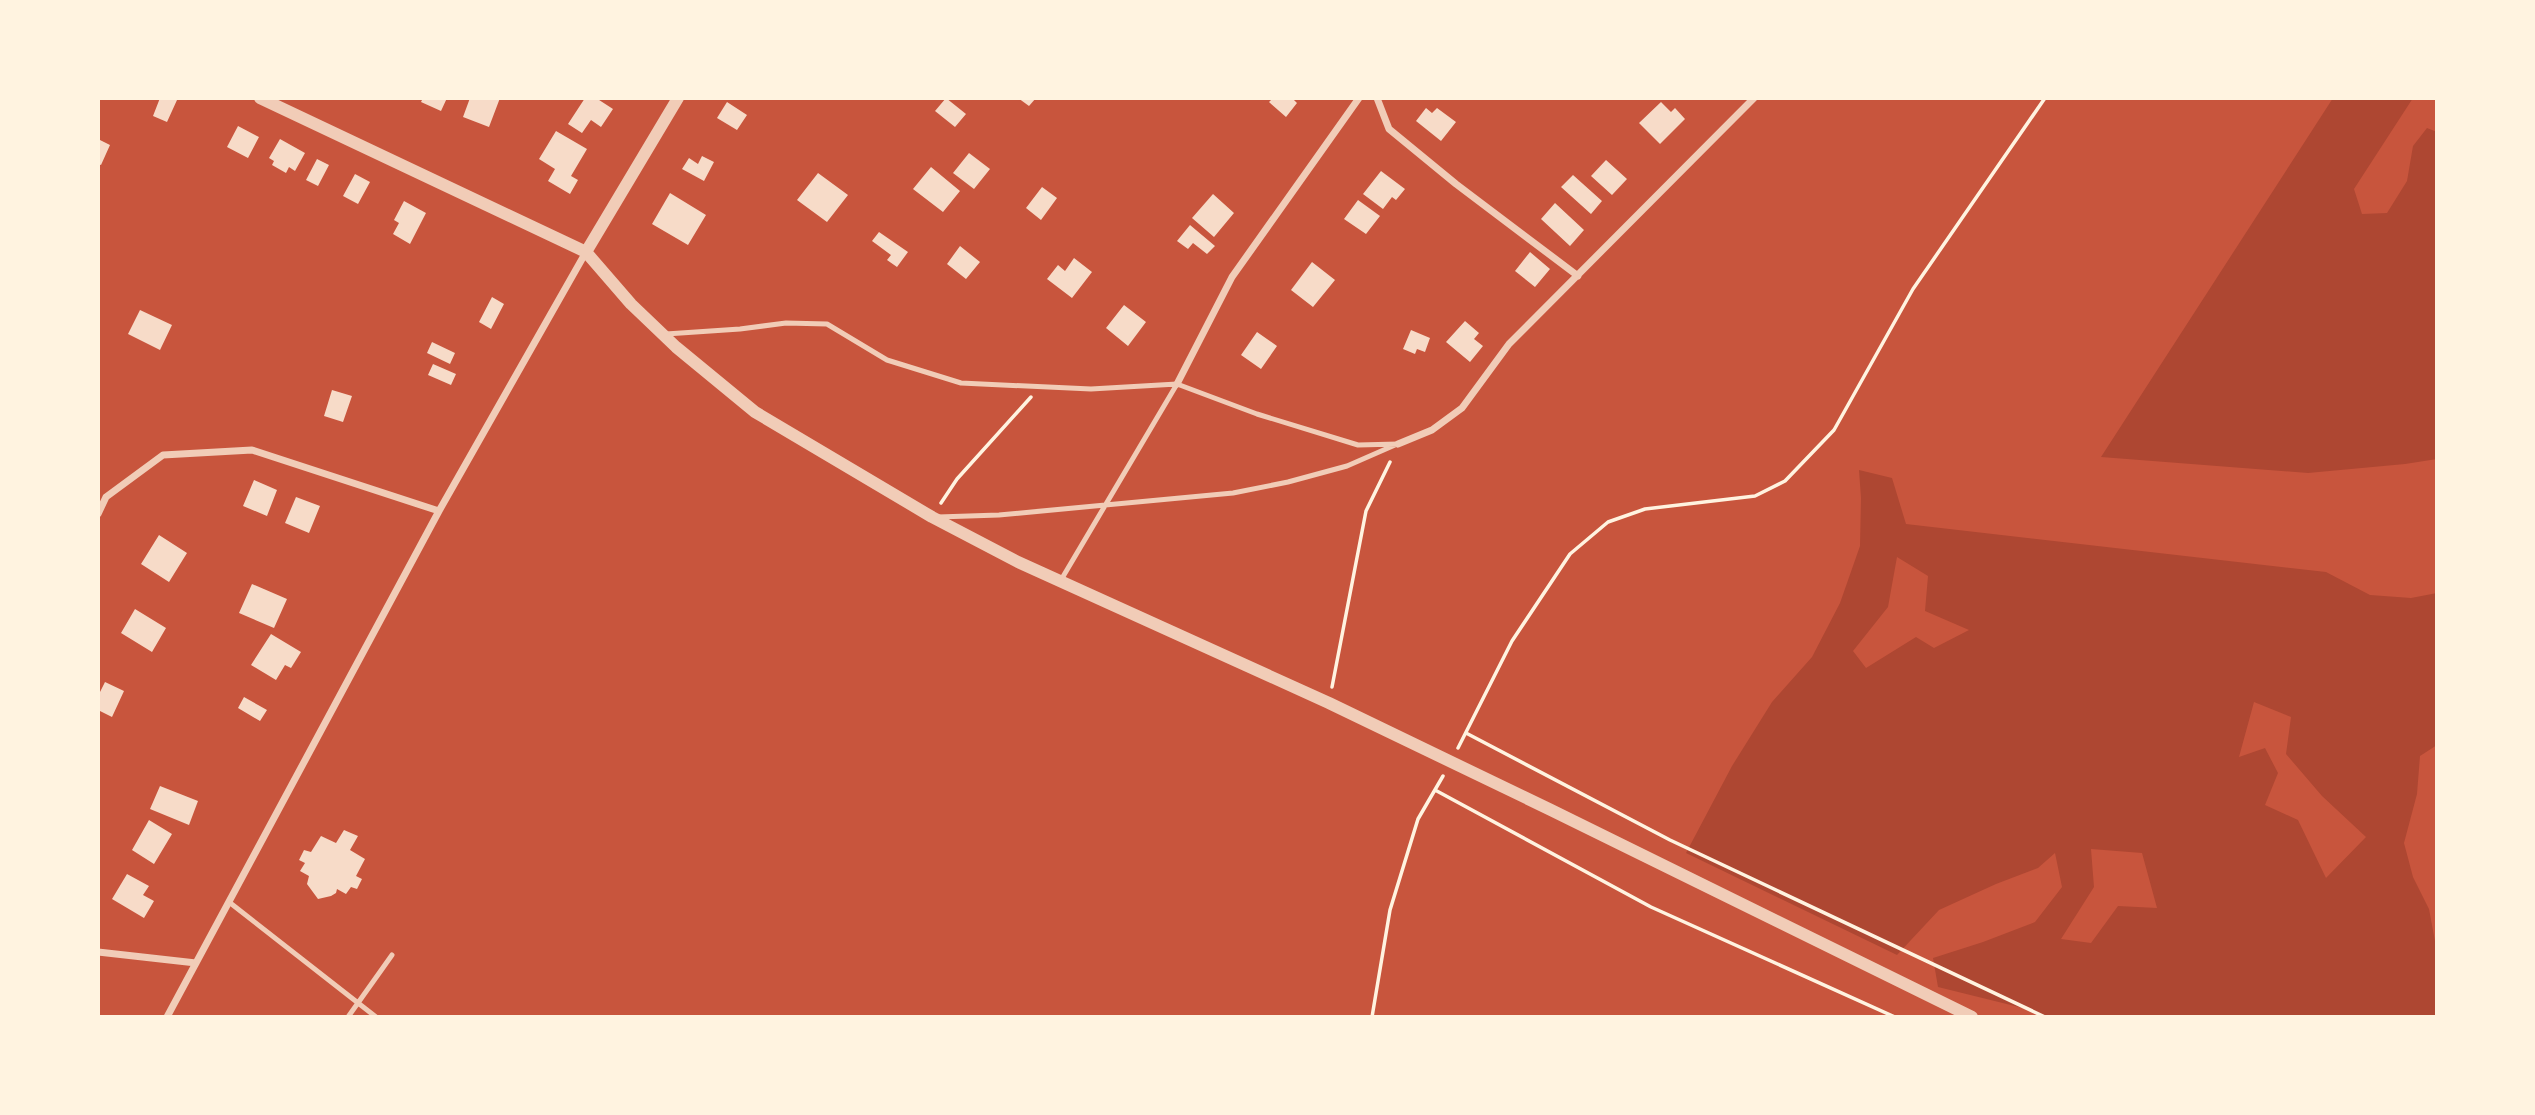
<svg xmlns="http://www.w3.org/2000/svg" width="2535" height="1115" viewBox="0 0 2535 1115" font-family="'Golos Text',sans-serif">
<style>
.green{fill:#ae4732;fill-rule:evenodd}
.building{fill:#f7dbc8}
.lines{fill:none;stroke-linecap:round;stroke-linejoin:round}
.path{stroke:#fff3e0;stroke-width:3.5}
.service{stroke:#f1ccb7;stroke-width:5}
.minor{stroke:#f1ccb7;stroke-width:7}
.tertiary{stroke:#f1ccb7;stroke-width:12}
</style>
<rect width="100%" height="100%" fill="#c8553d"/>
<path class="green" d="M2333 98H2413L2354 189 2362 214 2387 213 2407 181 2413 146 2427 128 2437 132V459L2405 464 2308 473 2101 457Z
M1859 470 1892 478 1906 524 2326 572 2370 595 2411 598 2437 593V745L2420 756 2417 794 2404 843 2413 877 2429 909 2437 952V1017H2044L2035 1011 1938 987 1933 958 1983 942 2035 922 2062 887 2055 853 2038 868 1996 884 1939 910 1897 955 1686 853 1732 766 1772 702 1812 657 1840 603 1860 546 1861 498ZM1897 557 1928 576 1925 611 1969 630 1934 648 1916 637 1866 668 1853 651 1888 607ZM2254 702 2291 717 2286 754 2322 796 2366 837 2326 878 2298 820 2265 805 2278 773 2265 748 2239 757ZM2091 849 2142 853 2157 908 2118 906 2091 943 2061 939 2094 887Z"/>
<path class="building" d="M160 98 177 100 167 122 153 116Z
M423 98H447L441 111 421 102Z
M470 98H500L489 127 463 117Z
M585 98H596L613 109 601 127 591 120 582 133 568 124Z
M946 98 966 114 955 127 935 111Z
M1018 98H1036L1029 106Z
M1273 98H1292L1297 103 1286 117 1269 102Z
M727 102 747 115 737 130 717 118Z
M1661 102 1671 112 1675 108 1685 119 1660 144 1639 123Z
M1426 108 1432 113 1437 108 1456 122 1441 141 1416 121Z
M238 126 259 137 248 158 227 147Z
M556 131 587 149 571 176 578 180 570 194 548 181 555 169 539 159Z
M98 139 110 145 101 165 98 164Z
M280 139 305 153 295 171 289 167 286 173 272 165 274 161 269 158Z
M969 153 990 169 974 189 953 173Z
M702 156 714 162 704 181 682 169 689 158 698 164Z
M317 159 329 165 318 186 306 180Z
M1606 160 1627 179 1612 195 1591 176Z
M931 167 960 191 943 212 913 189Z
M1381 171 1405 189 1396 200 1392 197 1383 209 1363 194Z
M818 173 848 195 827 222 797 200Z
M355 174 370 182 358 204 343 196Z
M1573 175 1602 201 1591 214 1561 187Z
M1042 187 1057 198 1041 220 1026 208Z
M670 193 706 215 688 245 652 224Z
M1213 194 1234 213 1214 237 1192 218Z
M1358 200 1380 216 1366 234 1344 219Z
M404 201 426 213 410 244 393 234 399 223 394 220Z
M1555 203 1584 230 1570 246 1541 219Z
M1190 225 1215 246 1207 254 1193 243 1188 249 1177 241Z
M879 232 908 252 897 267 887 260 891 255 872 241Z
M960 246 980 262 966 279 947 264Z
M1530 252 1550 269 1535 287 1515 271Z
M1074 258 1092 272 1072 298 1047 279 1058 265 1065 271Z
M1312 262 1335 280 1313 307 1291 290Z
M492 297 504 304 491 329 479 322Z
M1124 305 1146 322 1128 346 1106 328Z
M140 310 172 325 160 350 128 334Z
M1465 321 1479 333 1474 339 1483 346 1470 362 1446 342Z
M1411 330 1430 338 1425 352 1417 349 1415 354 1403 349Z
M1257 332 1277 346 1261 369 1241 355Z
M432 342 455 353 450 364 427 353Z
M433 364 456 374 451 385 428 375Z
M332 390 352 396 343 422 324 416Z
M254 480 277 490 267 516 243 506Z
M296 497 320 506 309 533 285 523Z
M159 535 187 553 169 582 141 564Z
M252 584 287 599 274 628 239 613Z
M135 609 166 628 152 652 121 633Z
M271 634 301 652 291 668 285 665 276 680 251 665Z
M105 682 124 691 112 717 98 710V696Z
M244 697 267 710 260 721 238 708Z
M160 786 198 801 189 825 150 809Z
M149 820 172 834 154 864 132 850Z
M344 830 358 836 350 850 365 859 356 876 362 879 357 889 351 887 346 894 337 889 336 893 331 896 318 899 307 884 309 876 300 871 305 863 299 860 304 850 311 852 321 836 336 843Z
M127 874 149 886 143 895 154 901 144 918 112 899Z"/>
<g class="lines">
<path class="path" d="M941 503 957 479 1031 397
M1332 687 1366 511 1390 462
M1466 733 1670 840 2045 1017
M1458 748 1512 641 1570 554 1608 522 1645 509 1755 496 1785 481 1834 430 1913 289 2045 98
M1435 790 1651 907 1895 1017
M1372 1017 1390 910 1418 819 1443 776"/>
<path class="service" d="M666 334 740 329 786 323 827 324 887 360 961 383 1091 389 1177 384 1257 414 1358 445 1398 444
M938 517 999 515 1233 493 1288 482 1347 466 1395 445
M1061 580 1177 384
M229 902 376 1017
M348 1017 392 955"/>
<path class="minor" d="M1377 98 1389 129 1456 184 1578 276
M1177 384 1232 277 1359 98
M1398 444 1432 430 1462 408 1509 344 1754 98
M98 514 106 497 163 455 252 450 439 511
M98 952 196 963
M167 1017 439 511 586 252"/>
<path class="tertiary" d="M260 98 586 252 631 304 676 347 755 412 932 517 1018 562 1329 703 1551 810 1972 1017
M586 252 678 98"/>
</g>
<rect width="2535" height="1115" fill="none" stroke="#fff3e0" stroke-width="200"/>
</svg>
